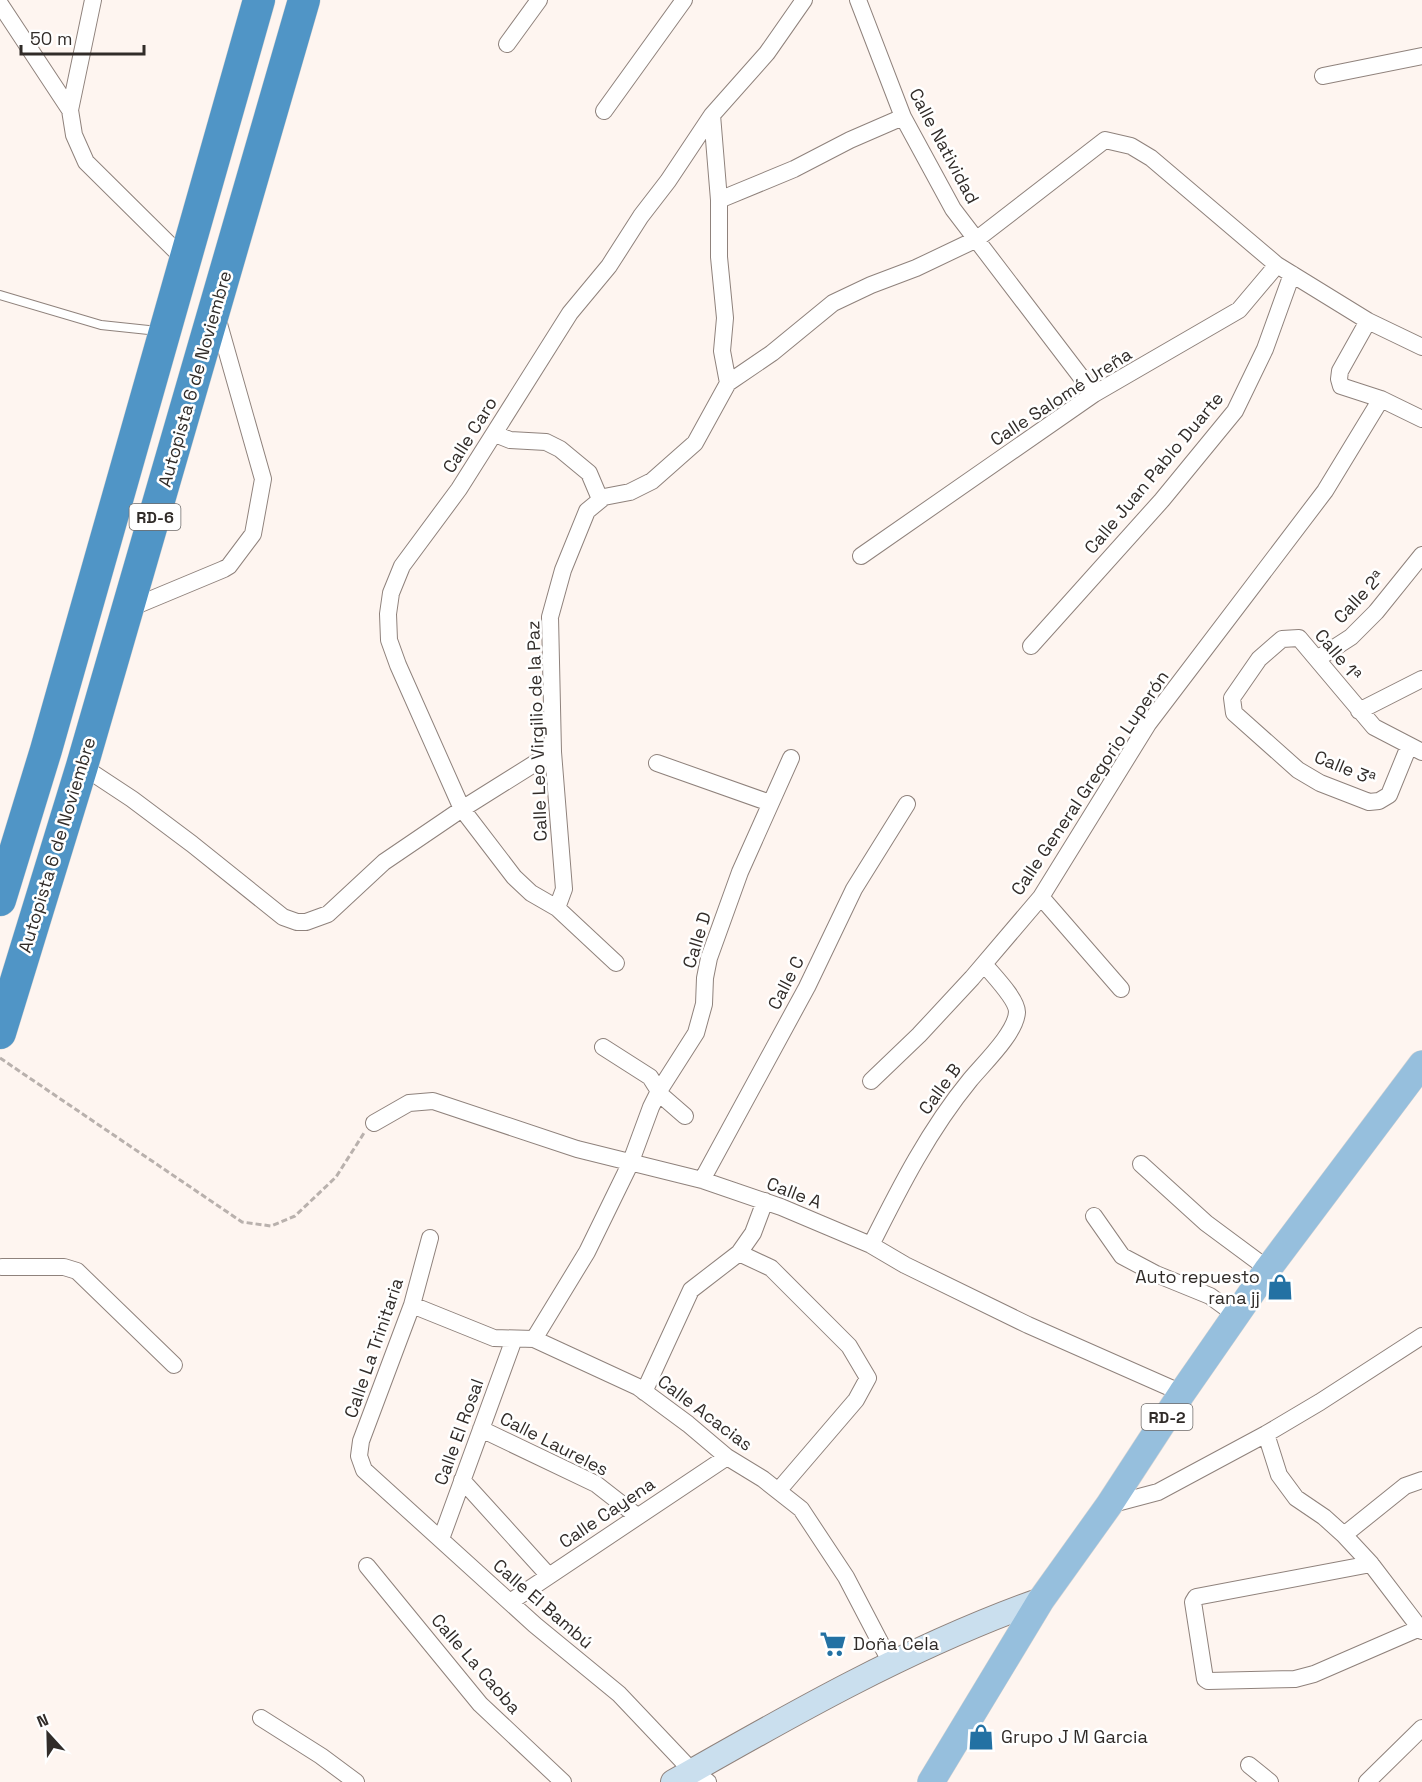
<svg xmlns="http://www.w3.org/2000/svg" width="1422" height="1782" viewBox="0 0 1422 1782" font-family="'Space Grotesk',sans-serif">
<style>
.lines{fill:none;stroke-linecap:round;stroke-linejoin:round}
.service-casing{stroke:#8f827c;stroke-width:10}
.minor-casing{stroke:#8f827c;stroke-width:18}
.secondary-casing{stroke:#8f827c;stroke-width:26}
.primary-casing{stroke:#d6d5d4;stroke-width:28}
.motorway-casing{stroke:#d6d5d4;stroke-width:33}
.path{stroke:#b9b1ad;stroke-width:3;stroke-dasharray:6 3;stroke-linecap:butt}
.service{stroke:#fff;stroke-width:8}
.minor{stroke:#fff;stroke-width:16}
.secondary{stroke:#cadfee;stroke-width:24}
.primary{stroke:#96bfdd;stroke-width:27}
.motorway{stroke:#5095c6;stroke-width:32}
.labels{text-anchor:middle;stroke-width:5;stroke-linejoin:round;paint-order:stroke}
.shield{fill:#fff;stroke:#6f6b69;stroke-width:1.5}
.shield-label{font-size:16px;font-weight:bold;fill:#312c29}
.street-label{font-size:18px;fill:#312c29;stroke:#fff}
.poi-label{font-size:18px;fill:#312c29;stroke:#fff;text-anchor:start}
</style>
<rect width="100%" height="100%" fill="#fef5f0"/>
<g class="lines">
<g class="service-casing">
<path id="service" d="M0 295 101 325 158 331"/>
</g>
<g class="minor-casing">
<path id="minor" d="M93 0 70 110 74 135 86 162 185 260
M858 0 903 117 953 209 1094 394
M0 4 70 110
M507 44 539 0
M1323 76 1422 56
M604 111 684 0
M712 115 719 200
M1368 321 1340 371 1339 379 1341 386 1381 399 1422 419
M728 383 722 351 725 318 719 257V200L794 169 850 140 903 117
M495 434 510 440 546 442 560 449 589 473 600 499
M861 556 1094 394 1239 310 1277 265
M128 609 224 569 229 566 253 534 263 479 217 317
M1031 646 1162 500 1235 411 1265 349 1292 274
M1317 659 1351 637 1376 612 1422 555
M1359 711 1422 679
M1409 746 1389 795 1379 801 1369 802 1320 783 1298 770 1234 713 1232 698 1259 659 1282 639 1299 638 1374 727 1422 752
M657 763 770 803
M82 766 132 799 192 844 283 917 297 922H306L328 914 384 862 462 809 553 752
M1041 897 1121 989
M557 908 564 889 553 752 550 617 563 570 587 511 604 497 630 492 652 481 695 443 728 383 772 353 833 303 871 285 916 268 977 239 1105 140 1131 146 1151 158 1277 265 1368 321 1422 347
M616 963 557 908 531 893 514 877 462 809 398 665 389 640 388 614 391 593 402 566 459 489 570 313 609 266 641 216 668 181 712 115 767 53 804 0
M603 1047 650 1077 662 1096 685 1116
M871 1081 919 1035 972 978 1041 897 1148 724 1325 491 1381 399
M374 1123 409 1103 433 1101 577 1149 702 1180 781 1207 871 1245 905 1265 1028 1325 1182 1393
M1141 1164 1206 1223 1268 1269
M702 1180 807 987 854 889 907 804
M1094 1216 1122 1256 1156 1274 1210 1296 1236 1315
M430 1238 412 1305 361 1441 359 1456 364 1470 535 1625 619 1694 692 1771 708 1782
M871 1245C900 1187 929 1130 970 1080 983 1064 1016 1033 1017 1012 1017 999 993 975 984 964
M739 1253 771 1268 849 1346 868 1378 856 1400 778 1491
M2 1267H64L77 1271 174 1365
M412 1305 494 1338 534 1339 638 1387 688 1424 727 1457 763 1479 801 1509 846 1577 891 1663
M534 1339 587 1252 630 1164 651 1107 659 1091 696 1033 704 1004 705 978 709 958 740 872 791 758
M644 1392 691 1290 739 1253 753 1233 765 1201
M481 1429 596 1484 637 1516
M1266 1434 1279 1475 1296 1498 1324 1517 1344 1535 1371 1564 1422 1631
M462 1480 549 1576
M1109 1505 1158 1492 1266 1434 1320 1402 1422 1336
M1344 1535 1405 1486 1422 1480
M441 1539 514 1339
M1371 1564 1196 1597 1193 1602 1205 1679 1208 1681 1295 1679 1314 1674 1420 1628
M367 1566 480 1704 563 1782
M510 1602 727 1457
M261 1718 321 1756 356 1782
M1249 1765 1270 1782
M1367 1782 1422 1728"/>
</g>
<g class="secondary-casing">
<path id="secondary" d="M673 1782C792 1714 911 1646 1041 1600"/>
</g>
<g class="primary-casing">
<path id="primary" d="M931 1782 1041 1600 1109 1505 1182 1393 1268 1269 1422 1064"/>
</g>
<g class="motorway-casing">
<path id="motorway" d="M0 900 46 750 259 0
M0 1033 82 766 304 0"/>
</g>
<path class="path" d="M0 1058 242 1222 271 1226 295 1216 336 1177 364 1133"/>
<use href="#service" class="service"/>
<use href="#minor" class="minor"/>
<use href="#secondary" class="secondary"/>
<use href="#primary" class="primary"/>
<use href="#motorway" class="motorway"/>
</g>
<defs>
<g id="shop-bare" transform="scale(2.07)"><path d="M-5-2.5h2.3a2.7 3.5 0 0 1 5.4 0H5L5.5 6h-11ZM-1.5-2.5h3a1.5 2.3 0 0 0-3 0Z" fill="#2371a3" stroke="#fff" stroke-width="2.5" paint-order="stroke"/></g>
<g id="supermarket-bare" transform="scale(2.07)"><path d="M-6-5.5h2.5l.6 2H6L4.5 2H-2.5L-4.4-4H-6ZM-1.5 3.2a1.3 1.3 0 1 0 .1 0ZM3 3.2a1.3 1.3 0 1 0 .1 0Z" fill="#2371a3" stroke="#fff" stroke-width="2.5" paint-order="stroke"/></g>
</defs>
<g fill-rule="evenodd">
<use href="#shop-bare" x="1280" y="1287"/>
<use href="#supermarket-bare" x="833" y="1644"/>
<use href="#shop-bare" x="981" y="1737"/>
</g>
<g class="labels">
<g class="shield">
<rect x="129.5" y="504" width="51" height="26" rx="4.5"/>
<rect x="1141.5" y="1404" width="51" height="26" rx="4.5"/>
</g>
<g class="shield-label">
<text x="155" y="523">RD-6</text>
<text x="1167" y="1423">RD-2</text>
</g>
<g class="street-label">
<text transform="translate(944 146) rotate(62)" y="6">Calle Natividad</text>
<text transform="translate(195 379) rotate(-74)" y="6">Autopista 6 de Noviembre</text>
<text transform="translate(1061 397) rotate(-33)" y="6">Calle Salomé Ureña</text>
<text transform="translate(470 435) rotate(-58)" y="6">Calle Caro</text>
<text transform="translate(1154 473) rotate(-50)" y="6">Calle Juan Pablo Duarte</text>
<text transform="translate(1359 597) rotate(-47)" y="6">Calle 2ª</text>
<text transform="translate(1338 655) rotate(50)" y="6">Calle 1ª</text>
<text transform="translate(537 731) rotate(-92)" y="6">Calle Leo Virgilio de la Paz</text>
<text transform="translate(1345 768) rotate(22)" y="6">Calle 3ª</text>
<text transform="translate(1090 783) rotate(-56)" y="6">Calle General Gregorio Luperón</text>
<text transform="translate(57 845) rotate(-73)" y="6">Autopista 6 de Noviembre</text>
<text transform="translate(697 940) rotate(-73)" y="6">Calle D</text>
<text transform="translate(786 983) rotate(-63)" y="6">Calle C</text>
<text transform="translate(940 1089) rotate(-54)" y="6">Calle B</text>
<text transform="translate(794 1193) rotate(21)" y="6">Calle A</text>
<text transform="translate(374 1348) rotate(-71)" y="6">Calle La Trinitaria</text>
<text transform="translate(705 1413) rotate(37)" y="6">Calle Acacias</text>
<text transform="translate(459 1432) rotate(-70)" y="6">Calle El Rosal</text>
<text transform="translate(554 1444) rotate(27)" y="6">Calle Laureles</text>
<text transform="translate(607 1513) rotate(-34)" y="6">Calle Cayena</text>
<text transform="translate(543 1604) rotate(41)" y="6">Calle El Bambú</text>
<text transform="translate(476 1664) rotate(49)" y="6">Calle La Caoba</text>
</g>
<g class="poi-label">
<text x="1260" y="1283" text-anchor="end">Auto repuesto<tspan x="1260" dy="21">rana jj</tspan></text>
<text x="853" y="1650">Doña Cela</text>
<text x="1001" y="1743">Grupo J M Garcia</text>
</g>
</g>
<g transform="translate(48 1734) rotate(338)" stroke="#ffffff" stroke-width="4.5" paint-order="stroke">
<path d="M0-4.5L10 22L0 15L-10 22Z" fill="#312c29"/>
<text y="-9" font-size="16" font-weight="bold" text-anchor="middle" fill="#312c29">N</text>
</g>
<path d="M21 45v9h123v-9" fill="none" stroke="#312c29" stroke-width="3"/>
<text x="30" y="45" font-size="18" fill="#312c29" stroke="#ffffff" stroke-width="4.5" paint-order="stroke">50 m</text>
</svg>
